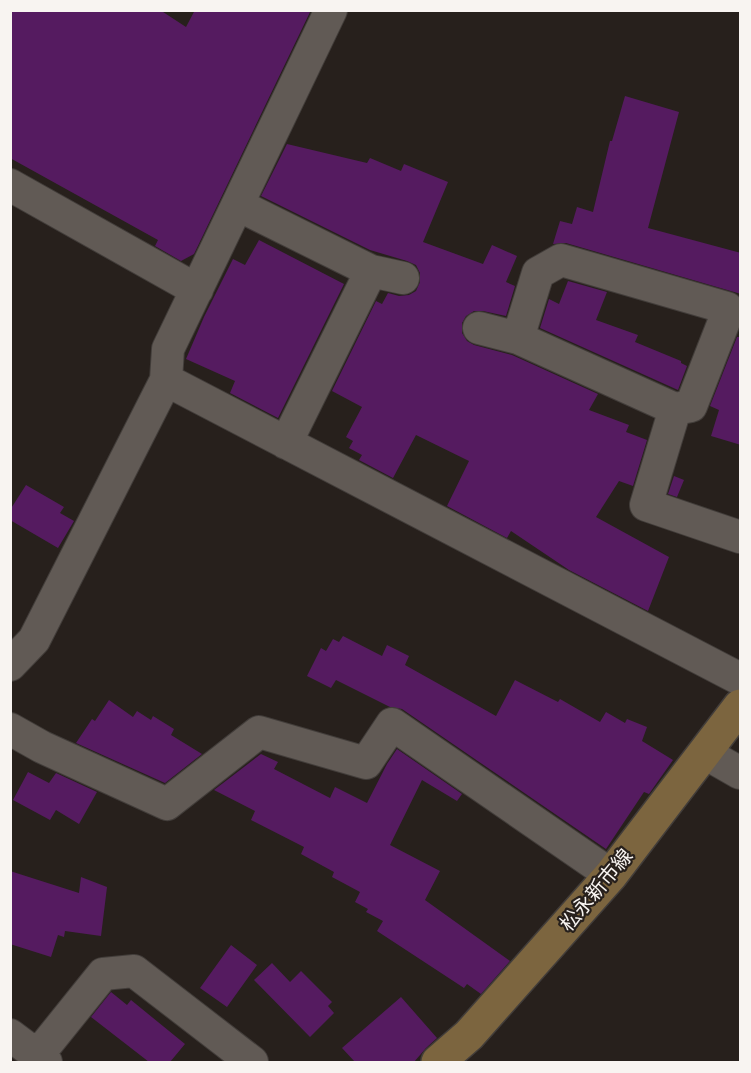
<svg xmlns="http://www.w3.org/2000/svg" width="751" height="1073" viewBox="0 0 751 1073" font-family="'Nunito Sans','Noto Sans JP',sans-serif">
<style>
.building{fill:#551b60}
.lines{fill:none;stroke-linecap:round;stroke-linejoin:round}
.street-casing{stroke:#423d3a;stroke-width:34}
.secondary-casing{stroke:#423d3a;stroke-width:36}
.street{stroke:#615a55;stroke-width:32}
.secondary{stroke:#7c653f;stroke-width:33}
.labels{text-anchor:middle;stroke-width:4.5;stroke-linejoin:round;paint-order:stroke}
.street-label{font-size:20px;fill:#f8f4f1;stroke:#27201c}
</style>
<rect width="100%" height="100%" fill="#27201c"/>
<path class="building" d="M10 10H160L186 27 195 10H311L194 254 181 261 155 246 158 240 10 158Z
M625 96 679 112 648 228 741 253V294L566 243 553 244 560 221 572 224 577 207 593 212 610 141H612Z
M287 144 367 163 370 158 401 171 404 164 448 182 423 242 483 264 492 245 517 256 506 282 515 286 506 316 483 311H474L466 316 462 323V333L467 341 474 345 512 355 598 394 589 410 629 425 626 432 647 440 633 486 619 481 596 517 669 557 648 611 569 570 511 531 507 538 447 506 469 461 416 435 393 478 359 460 362 455 349 448 353 441 346 437 362 407 332 391 376 301 382 304 388 293 399 296 409 295 416 291 420 282V273L416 265 407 261 370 250 261 196Z
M259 240 344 284 278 418 230 393 235 381 186 359 204 317 233 259 245 265Z
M568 281 607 292 596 320 638 335 635 342 681 361V363L687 366 678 390 540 328 549 299 559 304Z
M737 337H741V445L711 436 719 410 710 406Z
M674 476 684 480 677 497 668 494Z
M26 485 64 507 60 513 74 521 58 548 10 520V510Z
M343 636 382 656 387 645 409 656 405 665 496 716 515 680 558 702 560 699 600 722 606 712 625 723 627 719 647 727 642 741 673 760 649 794 644 792 606 849 402 709 390 707 336 680 331 688 307 676 321 648 326 651 333 639 339 642Z
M109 700 133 717 137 711 151 720 153 716 174 729 171 735 202 754 165 783 76 743 92 719 95 721Z
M397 749 462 794 457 801 422 780 390 845 440 871 425 900 510 961 481 994 467 984 464 988 377 931 383 921 366 912 368 909 355 902 360 892 332 877 334 872 301 854 304 847 251 820 255 811 214 790 261 754 278 762 274 769 330 798 335 787 367 803 387 764Z
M28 772 49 783 56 773 97 792 79 824 56 810 50 820 13 800Z
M10 871 79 893 81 877 107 887 101 936 65 931 64 937 58 935 51 957 10 944Z
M231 945 257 965 227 1007 200 988Z
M272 963 290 982 301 971 332 1002 328 1006 334 1013 310 1037 254 980Z
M111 992 127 1005 131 1000 185 1044 170 1062H149L91 1017Z
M401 997 437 1038 426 1048 414 1062H355L342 1048Z"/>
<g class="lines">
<g class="street-casing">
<path id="street" d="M10 185 197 290
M238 205 371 271 403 278
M479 328 518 338 675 409 646 505 740 537
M518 338 538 273 561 260 727 308 725 319 691 406 675 409
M166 380 740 679
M286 443 371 271
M10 665 34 640 166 380 168 349 331 10
M10 729 42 747 167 804 259 732 366 763 392 724 611 875
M705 753 740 773
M10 1035 46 1062
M37 1056 103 974 134 971 252 1062"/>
</g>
<g class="secondary-casing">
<path id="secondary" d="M438 1062 469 1035 611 875 740 706"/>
</g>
<use href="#street" class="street"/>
<use href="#secondary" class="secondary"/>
</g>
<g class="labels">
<g class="street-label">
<text transform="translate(596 890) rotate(-50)" y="7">松永新市線</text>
</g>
</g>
<rect width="751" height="1073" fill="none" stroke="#f8f4f1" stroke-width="24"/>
</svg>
